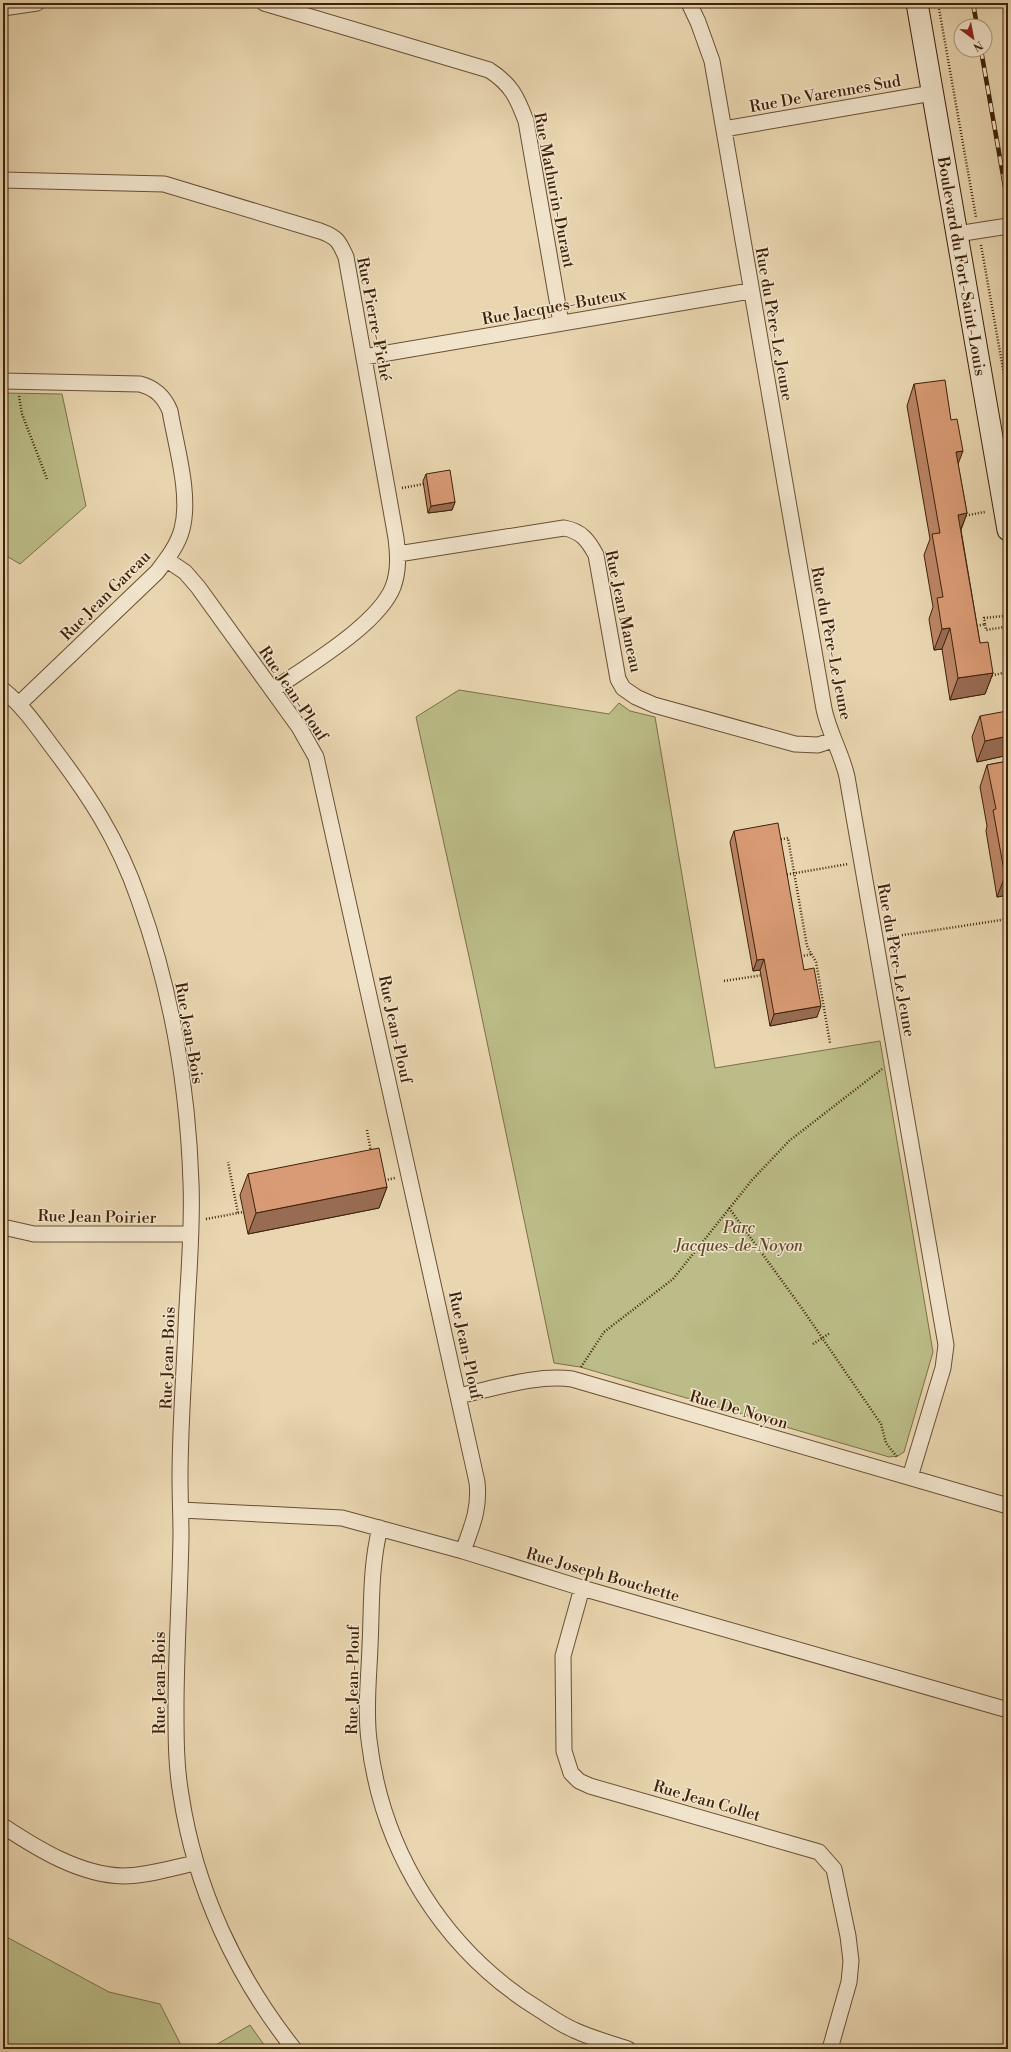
<svg xmlns="http://www.w3.org/2000/svg" width="1011" height="2052" viewBox="0 0 1011 2052" font-family="'Libre Bodoni',serif">
<style>
.green{fill:#bbbc87;stroke:#7d6f48}
.lines{fill:none;stroke-linecap:round;stroke-linejoin:round}
.street-casing{stroke:#6a4f33;stroke-width:17}
.secondary-casing{stroke:#3f2209;stroke-width:23}
.path{stroke:#3f2209;stroke-width:2.5;stroke-dasharray:1 2;stroke-linecap:butt}
.street{stroke:#f1e4cc;stroke-width:15}
.secondary{stroke:#f1e4cc;stroke-width:21}
.rail-casing{stroke:#3f2209;stroke-width:4.5}
.rail{stroke:#f1e4cc;stroke-width:3;stroke-dasharray:9;stroke-linecap:butt}
.wall{fill:#bb8565;stroke:#3f2209}
.shaded-wall{fill:#986c52;stroke:#3f2209}
.building{fill:#d99b75;stroke:#3f2209}
.labels{text-anchor:middle;stroke-width:3;stroke-linejoin:round;paint-order:stroke}
.street-label{font-size:16px;fill:#3f2209;stroke:#f1e4cc}
.park-label{font-size:16px;font-style:italic;fill:#5e4828;stroke:#f1e4cc}
</style>
<rect width="100%" height="100%" fill="#e9d6b0"/>
<filter id="stains"><feTurbulence type="fractalNoise" baseFrequency=".005" numOctaves="4"/><feColorMatrix values="0 0 0 0 .2 0 0 0 0 .09 0 0 0 0 .02 0 0 0 .5 -.17"/></filter>
<radialGradient id="worn" r=".72"><stop offset=".6" stop-color="#630" stop-opacity="0"/><stop offset="1" stop-color="#630" stop-opacity=".3"/></radialGradient>
<path class="green" d="M3 393 62 394 86 506 20 564 3 554Z
M459 690 609 714 619 703 630 711 655 717 715 1068 880 1041 933 1352 904 1452 898 1456 889 1457 580 1367 554 1363 472 970 416 717Z
M3 1935 109 1992 160 2004 183 2049H3Z
M250 2025 267 2049H209Z"/>
<g class="lines">
<g class="street-casing">
<path id="street" d="M264 3 489 70C511 84 517 97 526 121L561 323
M689 3 698 22 712 61 824 709C829 733 842 754 847 777L946 1345 943 1368 910 1477
M3 8 37 3
M724 129 932 93
M3 180 164 184 320 231C337 237 339 241 346 257L396 538C398 555 399 571 393 587 378 625 307 666 273 690
M957 234 1008 226
M364 357 750 291
M3 381 140 384C155 388 164 396 170 411 176 446 191 495 182 529 178 545 167 559 157 572L19 704
M398 554 564 528C581 531 588 540 596 555L618 679 623 688 636 697 654 705 795 744 818 745 833 740
M167 560 185 572 198 587 299 727 316 757 477 1482C480 1509 472 1526 463 1551
M3 690C22 705 36 725 50 744 89 795 118 839 139 900 171 989 188 1088 191 1183 193 1230 188 1279 186 1327 184 1377 180 1428 180 1478 180 1497 181 1517 181 1536 180 1594 176 1651 176 1709 176 1737 176 1767 181 1795 195 1888 236 1976 294 2049
M3 1227 34 1234H190
M458 1396C493 1389 536 1374 572 1379L1008 1506
M181 1510 342 1518 463 1551 582 1588 1008 1710
M380 1528C370 1567 372 1607 370 1646 369 1677 365 1709 369 1740 382 1852 444 1951 540 2010 551 2017 562 2025 574 2030 591 2038 610 2043 628 2049
M582 1588 563 1656 564 1751 571 1773 579 1781 590 1786 819 1852 834 1869 848 1936 851 1961 849 1982 830 2049
M3 1826C38 1849 80 1875 123 1876 147 1876 172 1868 195 1863"/>
</g>
<g class="secondary-casing">
<g id="secondary">
<path id="s1" d="M917 3 1008 530"/>
</g>
</g>
<path class="path" d="M938 3 976 217
M981 245 1008 397
M19 396 22 414 47 479
M402 488 424 484
M963 516 985 512
M985 624 984 618 1004 616
M974 627 985 624 986 630 1005 627
M989 676 1008 672
M778 840 788 838 807 946 816 962 830 1043
M784 875 848 864
M890 937 1008 919
M798 957 812 954
M724 981 763 975
M367 1130 371 1152
M382 1181 395 1178
M729 1208 801 1307 881 1424 886 1443 897 1457
M238 1213 244 1212
M206 1219 238 1213 228 1162
M813 1344 830 1333
M581 1367 604 1332 673 1279 752 1180 789 1141 882 1069"/>
<use href="#street" class="street"/>
<use href="#secondary" class="secondary"/>
<g class="rail-casing">
<path id="rail" d="M973 3 977 26
M981 50 1008 204"/>
</g>
<use href="#rail" class="rail"/>
</g>
<path class="wall" d="M914 384 958 464 967 513 961 530 980 643 993 673 985 694 950 700 942 649 934 650 929 619 933 607 924 555 930 539 907 406Z
M426 474 455 502 452 510 428 513 423 481Z
M980 716 1004 756 977 762 972 737Z
M1008 761V895L997 897 986 831 987 826 980 787 987 765Z
M734 831 804 970 817 1017 770 1026 760 970 753 971 730 842Z
M248 1174 387 1187 379 1208 248 1234 240 1195Z"/>
<path class="shaded-wall" d="M963 451 955 472 956 452Z
M455 502 452 510 428 513 431 506Z
M967 513 959 534 958 515Z
M950 628 942 649 934 650 942 629Z
M993 673 985 694 950 700 958 678Z
M1008 736V746L1004 756 977 762 985 741Z
M1008 875V895L997 897 1005 876Z
M764 959 760 970 753 971 757 960Z
M821 1006 817 1017 770 1026 774 1014Z
M387 1187 379 1208 248 1234 256 1213Z"/>
<path class="building" d="M945 380 951 420 957 419 963 451 956 452 967 513 958 515 980 643 988 642 993 673 958 678 950 628 942 629 937 598 943 597 932 534 940 533 914 384Z
M450 470 455 502 431 506 426 474Z
M1007 711 1008 715V736L985 741 980 716Z
M1008 761V875L1005 876 993 810 996 809 987 765Z
M778 823 804 970 814 968 821 1006 774 1014 764 959 757 960 734 831Z
M379 1148 387 1187 256 1213 248 1174Z"/>
<g class="labels">
<g class="street-label">
<text transform="translate(825 93) rotate(-10)" y="6">Rue De Varennes Sud</text>
<text transform="translate(555 190) rotate(79)" y="6">Rue Mathurin-Durant</text>
<text dy="6" stroke="none"><textPath href="#s1" startOffset="267">Boulevard du Fort-Saint-Louis</textPath></text>
<text transform="translate(554 306) rotate(-10)" y="6">Rue Jacques-Buteux</text>
<text transform="translate(375 319) rotate(79)" y="6">Rue Pierre-Piché</text>
<text transform="translate(775 324) rotate(80)" y="6">Rue du Père-Le Jeune</text>
<text transform="translate(105 595) rotate(-45)" y="6">Rue Jean Gareau</text>
<text transform="translate(624 611) rotate(78)" y="6">Rue Jean Maneau</text>
<text transform="translate(832 643) rotate(79)" y="6">Rue du Père-Le Jeune</text>
<text transform="translate(294 693) rotate(56)" y="6">Rue Jean-Plouf</text>
<text transform="translate(897 960) rotate(80)" y="6">Rue du Père-Le Jeune</text>
<text transform="translate(396 1029) rotate(78)" y="6">Rue Jean-Plouf</text>
<text transform="translate(190 1033) rotate(80)" y="6">Rue Jean-Bois</text>
<text transform="translate(97 1216) rotate(1)" y="6">Rue Jean Poirier</text>
<text transform="translate(466 1345) rotate(78)" y="6">Rue Jean-Plouf</text>
<text transform="translate(167 1358) rotate(-88)" y="6">Rue Jean-Bois</text>
<text transform="translate(739 1409) rotate(16)" y="6">Rue De Noyon</text>
<text transform="translate(603 1574) rotate(16)" y="6">Rue Joseph Bouchette</text>
<text transform="translate(352 1680) rotate(-89)" y="6">Rue Jean-Plouf</text>
<text transform="translate(159 1683) rotate(-90)" y="6">Rue Jean-Bois</text>
<text transform="translate(707 1800) rotate(16)" y="6">Rue Jean Collet</text>
</g>
<g class="park-label">
<text x="739" y="1233">Parc<tspan x="739" dy="18">Jacques-de-Noyon</tspan></text>
</g>
</g>
<rect width="1011" height="2052" fill="none" stroke="#e9d6b0" stroke-width="16"/>
<rect x="4" y="4" width="1003" height="2044" fill="none" stroke="#3f2209" stroke-width="2"/>
<rect x="8" y="8" width="995" height="2036" fill="none" stroke="#3f2209"/>
<g transform="translate(973 38) rotate(148)"><circle r="19" fill="#f1e4cc" stroke="#aa967e"/>
<path d="M0-3L7 15L0 10L-7 15Z" fill="#8f2418"/>
<text y="-6" font-size="11" font-weight="bold" text-anchor="middle" fill="#3f2209">N</text>
</g>
<rect width="100%" height="100%" filter="url(#stains)"/>
<rect width="100%" height="100%" fill="url(#worn)"/>
</svg>
